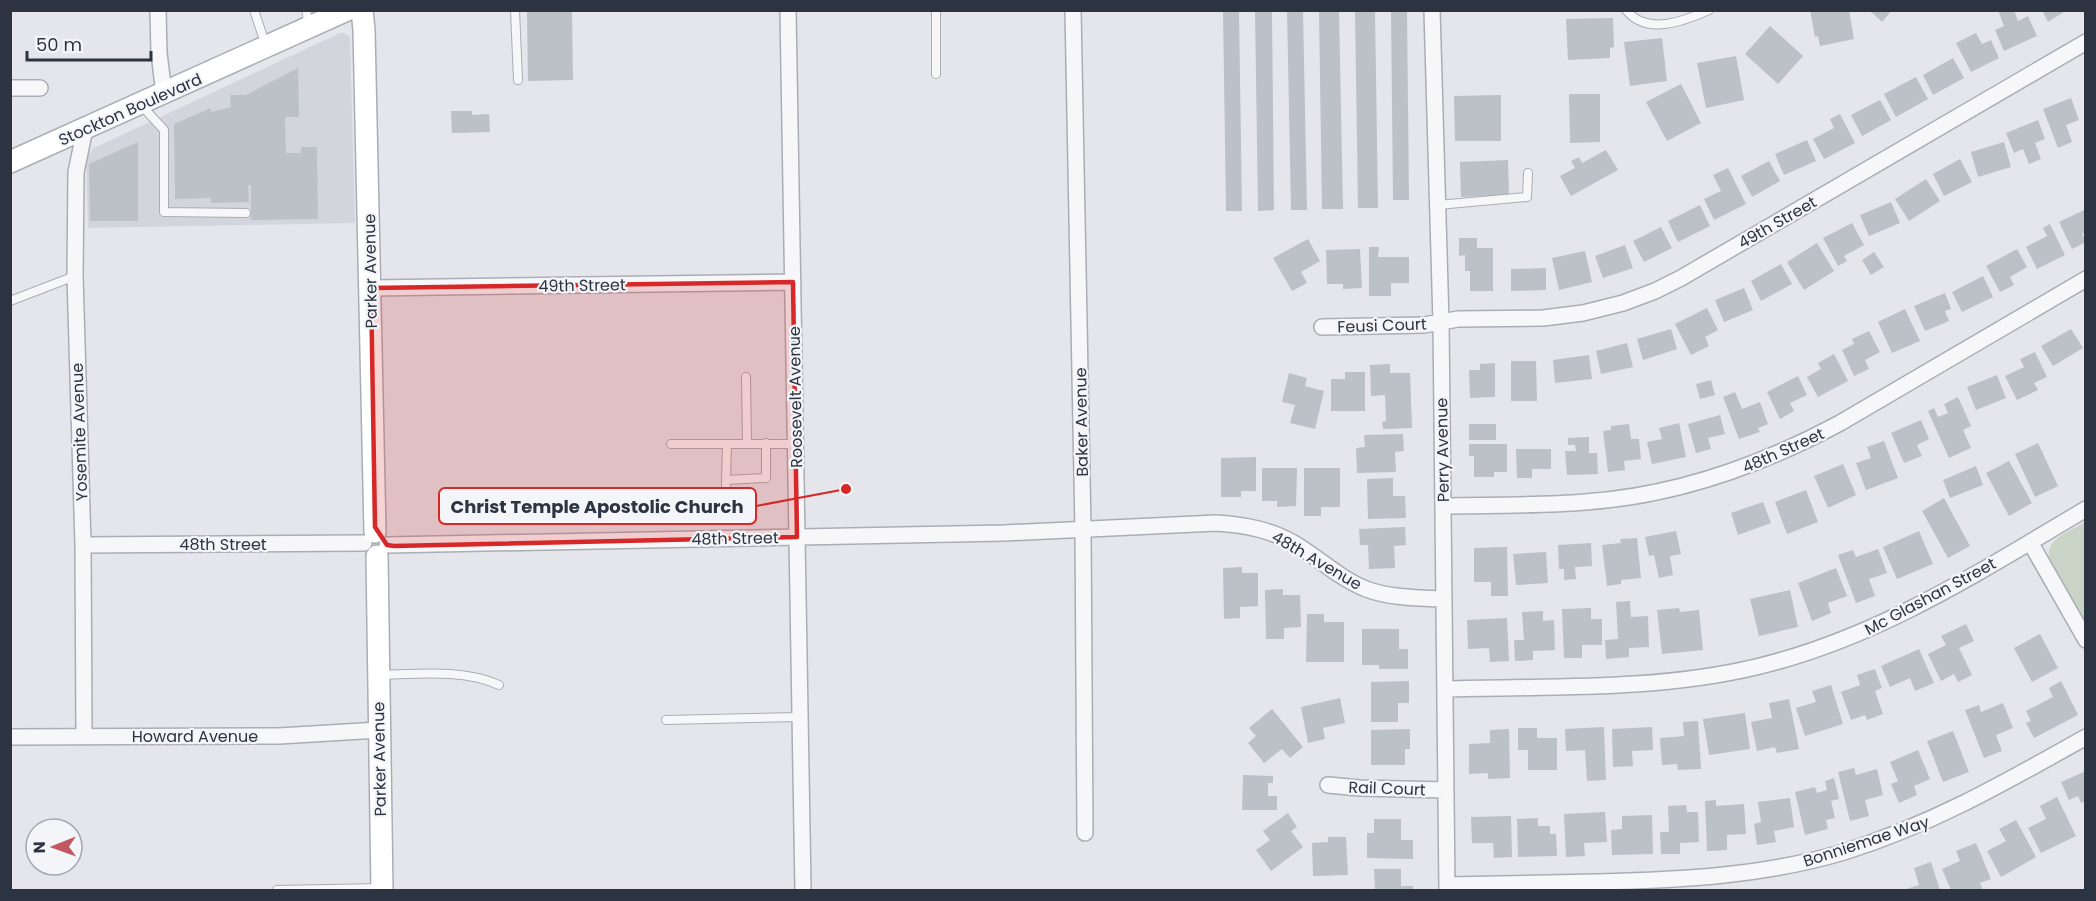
<svg xmlns="http://www.w3.org/2000/svg" width="2096" height="901" viewBox="0 0 2096 901" font-family="Poppins,sans-serif">
<style>
.built{fill:#d3d5dc}
.green{fill:#c9d4c6}
.building{fill:#bcc0c7}
.lines{fill:none;stroke-linecap:round;stroke-linejoin:round}
.lane-casing{stroke:#a9adb5;stroke-width:10}
.street-casing{stroke:#a9adb5;stroke-width:18}
.secondary-casing{stroke:#a9adb5;stroke-width:24}
.lane{stroke:#f7f7f9;stroke-width:8}
.street{stroke:#f7f7f9;stroke-width:15}
.secondary{stroke:#fff;stroke-width:21}
.marked{fill:#d62828;fill-opacity:0.2;stroke:#d62828;stroke-width:4.5;stroke-linejoin:round}
.labels{text-anchor:middle;stroke-width:4.5;stroke-linejoin:round;paint-order:stroke}
.street-label{font-size:16px;fill:#2d3441;stroke:#f4f5f8}
.leader{fill:none;stroke:#d62828;stroke-width:2}
.callout-dot{fill:#d62828;stroke:#f4f5f8;stroke-width:2}
.callout{fill:#f4f5f8;stroke:#d62828;stroke-width:2}
.callout-label{font-size:18px;text-anchor:middle;font-weight:bold;fill:#2d3441}
</style>
<rect width="100%" height="100%" fill="#e4e6eb"/>
<path class="built" d="M340 33H344L350 37 355 223 88 228 86 161 87 157 94 148Z"/>
<path class="green" d="M2085 522V623L2050 562C2043 539 2069 532 2085 522Z"/>
<path class="building" d="M527 10H572L573 80 528 81Z
M1223 10H1239L1242 211H1226Z
M1255 10H1272L1274 210 1258 211Z
M1287 10H1303L1307 210H1291Z
M1319 10H1339L1343 209H1322Z
M1355 10H1375L1378 208H1358Z
M1391 10H1407L1409 200H1393Z
M1810 10H1849L1854 39 1820 46 1818 36 1815 37Z
M1869 10H1892L1882 22Z
M1998 10H2014L2018 21 2028 16 2037 36 2004 51 1995 30 2004 26Z
M2042 10H2067L2048 22Z
M1613 18 1614 47 1610 48V58L1568 60 1566 19Z
M1770 26 1803 56 1778 84 1745 54Z
M1976 33 1982 44 1991 40 1999 58 1971 72 1956 43Z
M1662 38 1667 81 1630 86 1624 42Z
M1736 56 1744 100 1706 108 1697 63Z
M1953 58 1964 78 1933 95 1923 75Z
M298 68 299 117H285L286 153H301V147H317L318 219 251 220V185H248L249 202 211 203V198L175 199 174 124 211 108V112L231 107 230 95H246Z
M1916 77 1928 99 1896 117 1884 94Z
M1681 84 1701 123 1667 141 1646 102Z
M1569 94H1600V142L1570 143Z
M1501 95V141H1455L1454 96Z
M2071 98 2079 120 2066 125 2072 142 2058 148 2043 109Z
M1880 100 1891 120 1862 136 1851 115Z
M451 111H472V115L489 114 490 132 452 133Z
M1840 114 1855 143 1824 159 1813 139 1834 128 1830 119Z
M2038 120 2045 139 2035 143 2041 159 2029 164 2023 149 2014 153 2006 133Z
M1807 140 1816 161 1784 175 1775 154Z
M138 142V221H90L89 164Z
M2004 142 2011 167 1978 177 1971 152Z
M1606 150 1618 170 1571 196 1560 176 1575 168 1571 161 1579 157 1582 163Z
M1960 159 1972 182 1944 196 1933 174Z
M1508 160 1509 195 1461 197 1460 162Z
M1769 161 1780 181 1752 197 1741 176Z
M1728 168 1746 204 1714 220 1704 199 1721 191 1713 175Z
M1926 179 1940 201 1909 221 1895 199Z
M1891 202 1900 223 1869 236 1860 215Z
M1700 205 1710 226 1678 242 1668 221Z
M2086 209V232L2082 234 2086 242 2072 249 2059 222Z
M1852 223 1864 245 1844 256 1847 261 1838 266 1823 238Z
M2050 224 2065 255 2037 269 2026 247 2047 236 2043 228Z
M1661 227 1672 248 1644 262 1633 241Z
M1459 238H1477V248H1493V291H1470V271H1465V255L1459 256Z
M1308 239 1320 261 1301 272 1307 283 1292 291 1273 258Z
M1817 243 1834 271 1804 290 1787 262Z
M1625 245 1633 268 1603 278 1595 256Z
M1369 247H1379L1378 257H1409V283H1391V296H1369Z
M1360 249 1362 288 1343 289V284H1327L1326 250Z
M2017 249 2027 267 2010 277 2014 285 2000 292 1986 266Z
M1585 251 1592 282 1559 290 1552 258Z
M1874 252 1884 267 1871 275 1862 260Z
M1781 264 1792 284 1761 301 1751 281Z
M1546 268V290L1511 291V269Z
M1983 276 1993 297 1962 312 1952 292Z
M1744 288 1753 310 1724 322 1715 300Z
M1945 293 1951 309 1945 311 1949 321 1925 331 1914 306Z
M1707 308 1718 330 1705 337 1709 346 1691 355 1675 324Z
M1905 309 1920 341 1892 353 1878 322Z
M1671 329 1677 349 1643 360 1637 339Z
M2071 329 2083 348 2053 366 2041 346Z
M1869 331 1880 352 1865 360 1869 369 1854 376 1842 350 1854 344 1852 339Z
M1627 343 1633 367 1601 374 1596 351Z
M2035 352 2047 377 2034 383 2038 390 2017 400 2005 376 2024 367 2020 359Z
M1834 354 1848 381 1818 397 1807 377 1821 369 1818 363Z
M1589 355 1592 379 1555 383 1553 360Z
M1511 361H1536L1537 401H1511Z
M1495 363V397L1470 398 1469 370H1480V364Z
M1390 364V373H1410L1412 428 1383 429 1382 422 1386 421 1385 395 1371 396 1370 365Z
M1345 372H1365V411H1331V379H1345Z
M1289 373 1307 378 1305 386 1324 391 1315 429 1290 423 1295 405 1282 402Z
M1997 375 2006 398 1976 410 1967 387Z
M1798 376 1807 395 1790 403 1794 411 1780 419 1767 392Z
M1711 380 1715 395 1700 399 1696 384Z
M1735 392 1742 409 1760 402 1768 424 1758 428 1760 432 1739 439 1723 397Z
M1958 397 1971 426 1963 430 1971 448 1949 458 1928 411 1934 408 1938 417 1948 413 1944 404Z
M1720 415 1725 434 1708 438 1711 449 1696 453 1688 424Z
M1921 420 1929 439 1917 445 1922 456 1904 463 1891 433Z
M1679 423 1686 457 1652 464 1647 442 1662 439 1659 428Z
M1469 424H1496V440H1469Z
M1629 424 1631 439H1639L1641 459 1624 461 1625 470 1608 472 1603 431 1611 430V426Z
M1403 434 1404 451 1395 452 1396 472 1357 473 1356 448 1365 447 1364 435Z
M1589 437V453H1597L1598 474 1567 475 1565 451H1576L1575 445H1568V438Z
M1884 441 1898 478 1866 490 1856 463 1871 458 1867 447Z
M2038 443 2058 486 2035 497 2015 454Z
M1469 444H1507V472H1494V477H1474V456H1469Z
M1516 449H1551V469H1532V478H1517Z
M1256 457V491H1241V497H1221V458Z
M2009 461 2032 503 2009 516 1986 473Z
M1843 464 1856 495 1828 508 1814 476Z
M1976 466 1983 485 1950 498 1943 480Z
M1262 468H1297L1296 506 1277 507V501H1262Z
M1304 468H1340V507H1321V516H1304Z
M1393 478V496H1405L1406 518 1368 519 1367 479Z
M1806 490 1818 522 1787 534 1775 502Z
M1944 498 1970 546 1948 558 1922 511Z
M1763 502 1771 523 1738 535 1731 513Z
M1405 527 1406 545 1394 546 1395 568 1369 569 1368 545H1360L1359 529Z
M1676 531 1681 554 1670 556 1673 575 1659 578 1654 555 1649 556 1645 537Z
M1919 531 1933 564 1897 579 1883 547Z
M1637 538 1641 578 1621 580V584L1607 586 1602 545 1621 543 1620 539Z
M1591 543 1592 566 1575 567 1576 579 1564 580V569H1559L1558 545Z
M1507 547 1508 596H1491V582H1474V548Z
M1878 549 1887 573 1869 579 1875 596 1856 603 1838 555 1853 550 1856 557Z
M1546 552 1548 583 1516 585 1513 554Z
M1242 567V573H1258V606L1240 607V618L1224 619 1223 568Z
M1836 568 1847 596 1828 603 1831 613 1812 621 1798 583Z
M1283 589V595H1300L1301 627 1284 628V639H1266L1265 590Z
M1790 590 1798 627 1759 636 1750 599Z
M1630 601 1631 617 1648 616 1649 647 1629 648V657L1606 659 1605 640 1618 639 1616 602Z
M1591 608V619H1602V645H1582V658H1564L1562 609Z
M1679 608 1680 612 1699 610 1703 650 1662 654 1657 610Z
M1543 611V621L1554 620 1555 650 1533 651V660L1515 661 1514 640H1524L1522 612Z
M1307 614H1324V622H1344V662H1306Z
M1507 618 1509 661 1490 662 1489 648 1468 649 1467 620Z
M1966 624 1974 641 1959 648 1972 675 1958 682 1954 674 1941 681 1928 654 1946 645 1941 636Z
M1362 629H1399V649H1408V669H1379V665H1362Z
M2040 634 2058 668 2032 682 2014 648Z
M1919 649 1934 683 1915 691 1910 678 1890 687 1881 666Z
M1875 669 1882 688 1875 691 1883 714 1867 720 1865 715 1851 720 1841 692 1860 685 1857 675Z
M1409 681V703H1398V722H1371V682Z
M2061 681 2078 715 2034 738 2026 723 2031 721 2026 711 2053 697 2049 688Z
M1831 685 1843 724 1805 736 1796 708 1816 702 1812 691Z
M1340 698 1345 723 1323 728 1325 739 1308 743 1301 707Z
M1789 699 1799 749 1777 753 1775 747 1757 751 1751 722 1772 718 1769 703Z
M2003 703 2013 728 1996 735 2002 751 1984 758 1965 710 1979 705 1981 712Z
M1272 709 1303 747 1290 758 1282 749 1264 763 1248 743 1256 736 1249 728Z
M1745 713 1750 749 1709 755 1703 719Z
M1698 721 1701 769 1678 770 1677 764 1662 765 1660 738 1684 736 1683 722Z
M1604 727 1606 780 1587 781 1585 750 1566 751 1565 729Z
M1652 727 1653 750 1632 751 1633 766 1613 767 1612 729Z
M1518 728H1537V738H1557V770H1528V750H1518Z
M1410 729V749H1405V765H1371V730Z
M1509 729 1510 778 1488 779V773L1469 774V744L1490 743V730Z
M1953 731 1969 772 1943 782 1927 741Z
M1918 750 1930 779 1914 786 1917 795 1899 803 1891 784 1898 781 1890 762Z
M1854 768 1856 775 1877 769 1883 795 1865 800 1869 816 1850 821 1838 772Z
M2086 771V801L2081 803 2078 796 2069 800 2061 782Z
M1243 775 1273 776V783H1268V796H1277V810H1242Z
M1834 778 1839 799 1831 801 1835 818 1826 820 1828 829 1805 835 1795 792 1815 787 1817 793 1827 790 1825 781Z
M2057 797 2076 836 2041 853 2028 828 2046 819 2040 806Z
M1790 798 1794 827 1774 831 1776 842 1757 845 1754 824 1761 822 1758 802Z
M1716 800V806L1744 804 1746 834 1727 835V850L1707 851 1705 801Z
M1686 805 1687 812H1698L1699 842 1680 843V854H1661L1660 832H1669L1668 806Z
M1605 812 1607 842 1584 843 1585 856 1566 857 1564 814Z
M1288 813 1297 827 1291 831 1303 847 1271 871 1256 850 1270 840 1263 831Z
M1652 815 1653 854 1612 855 1611 830 1622 829V816Z
M1511 816 1512 857 1494 858 1493 843H1472L1471 817Z
M1538 818V826H1550V834H1556L1557 856 1518 857 1517 819Z
M1374 819H1401V840H1413V859L1367 858V833H1374Z
M2016 820 2036 857 2001 877 1987 851 2006 841 1999 829Z
M1328 837H1346L1348 875 1313 876 1312 843 1328 842Z
M1976 843 1991 879 1980 883 1983 890H1951L1942 869 1960 861 1956 851Z
M1931 862 1940 890H1903L1919 885 1914 868Z
M1374 869H1401V886H1413V890H1375Z"/>
<g class="lines">
<g class="lane-casing">
<path id="lane" d="M254 10 266 46
M306 10 309 27
M515 10 518 80
M936 10V74
M1626 10C1647 36 1684 21 1709 10
M141 105 164 130V212L246 213
M1438 205 1527 197 1528 173
M10 301 75 276
M746 377 747 444
M671 444H795
M726 480 727 444
M631 495 726 494V480L766 478V443
M380 675C419 674 463 669 499 685
M666 720 800 717
M277 890 380 888"/>
</g>
<g class="street-casing">
<path id="street" d="M158 10 159 53 164 94
M788 10 803 890
M1073 10 1083 529 1085 833
M1432 10 1441 322 1447 890
M10 88H40
M371 288 793 282
M1322 327 1424 325 1458 319 1543 318 1583 313 1623 303 1655 291 1681 278 2086 42
M1443 506C1490 505 1538 506 1585 502 1676 496 1760 466 1840 423L2086 279
M2030 542 2086 640
M83 545 364 543
M387 545 1004 533 1216 523C1246 525 1274 530 1300 547 1322 561 1341 579 1366 589 1390 598 1419 598 1444 599
M1445 689C1548 686 1655 691 1756 667 1878 638 1979 572 2086 509
M84 736 83 545 75 276 76 172 85 129
M10 737 279 736 379 730
M1328 785 1360 788 1446 790
M1447 885C1497 884 1547 883 1597 882 1680 880 1764 876 1844 852 1933 824 2006 782 2086 737"/>
</g>
<g class="secondary-casing">
<path id="secondary" d="M362 10 364 30 375 532
M10 162 347 10
M377 556 382 890"/>
</g>
<use href="#lane" class="lane"/>
<use href="#street" class="street"/>
<use href="#secondary" class="secondary"/>
</g>
<path class="marked" d="M793 282 797 537 394 546 387 545 375 527 371 288Z"/>
<g class="labels">
<g class="street-label">
<text transform="translate(130 109) rotate(-24)" y="6">Stockton Boulevard</text>
<text transform="translate(1777 222) rotate(-30)" y="6">49th Street</text>
<text transform="translate(370 271) rotate(-91)" y="6">Parker Avenue</text>
<text transform="translate(582 285) rotate(-1)" y="6">49th Street</text>
<text transform="translate(1382 325) rotate(-2)" y="6">Feusi Court</text>
<text transform="translate(795 397) rotate(-91)" y="6">Roosevelt Avenue</text>
<text transform="translate(1081 422) rotate(-91)" y="6">Baker Avenue</text>
<text transform="translate(79 432) rotate(-92)" y="6">Yosemite Avenue</text>
<text transform="translate(1442 450) rotate(-91)" y="6">Perry Avenue</text>
<text transform="translate(1783 450) rotate(-24)" y="6">48th Street</text>
<text transform="translate(735 538) rotate(-1)" y="6">48th Street</text>
<text x="223" y="550">48th Street</text>
<text transform="translate(1317 560) rotate(30)" y="6">48th Avenue</text>
<text transform="translate(1930 596) rotate(-28)" y="6">Mc Glashan Street</text>
<text x="195" y="742">Howard Avenue</text>
<text transform="translate(379 759) rotate(-91)" y="6">Parker Avenue</text>
<text transform="translate(1387 788) rotate(2)" y="6">Rail Court</text>
<text transform="translate(1866 841) rotate(-18)" y="6">Bonniemae Way</text>
</g>
</g>
<path class="leader" d="M846 489L756 506"/>
<circle class="callout-dot" cx="846" cy="489" r="6"/>
<rect class="callout" x="439" y="488" width="317" height="36" rx="6"/>
<g class="callout-label">
<text x="597" y="513">Christ Temple Apostolic Church</text>
</g>
<rect width="2096" height="901" fill="none" stroke="#2d3441" stroke-width="24"/>
<g transform="translate(54 847) rotate(269)"><circle r="28" fill="#f4f5f8" stroke="#a4a8af" stroke-width="1.5"/>
<path d="M0-4.5L10 22L0 15L-10 22Z" fill="#c25763"/>
<text y="-9" font-size="16" font-weight="bold" text-anchor="middle" fill="#2d3441">N</text>
</g>
<path d="M27 51v9h124v-9" fill="none" stroke="#2d3441" stroke-width="3"/>
<text x="36" y="51" font-size="18" fill="#2d3441" stroke="#f4f5f8" stroke-width="4.5" paint-order="stroke">50 m</text>
</svg>
